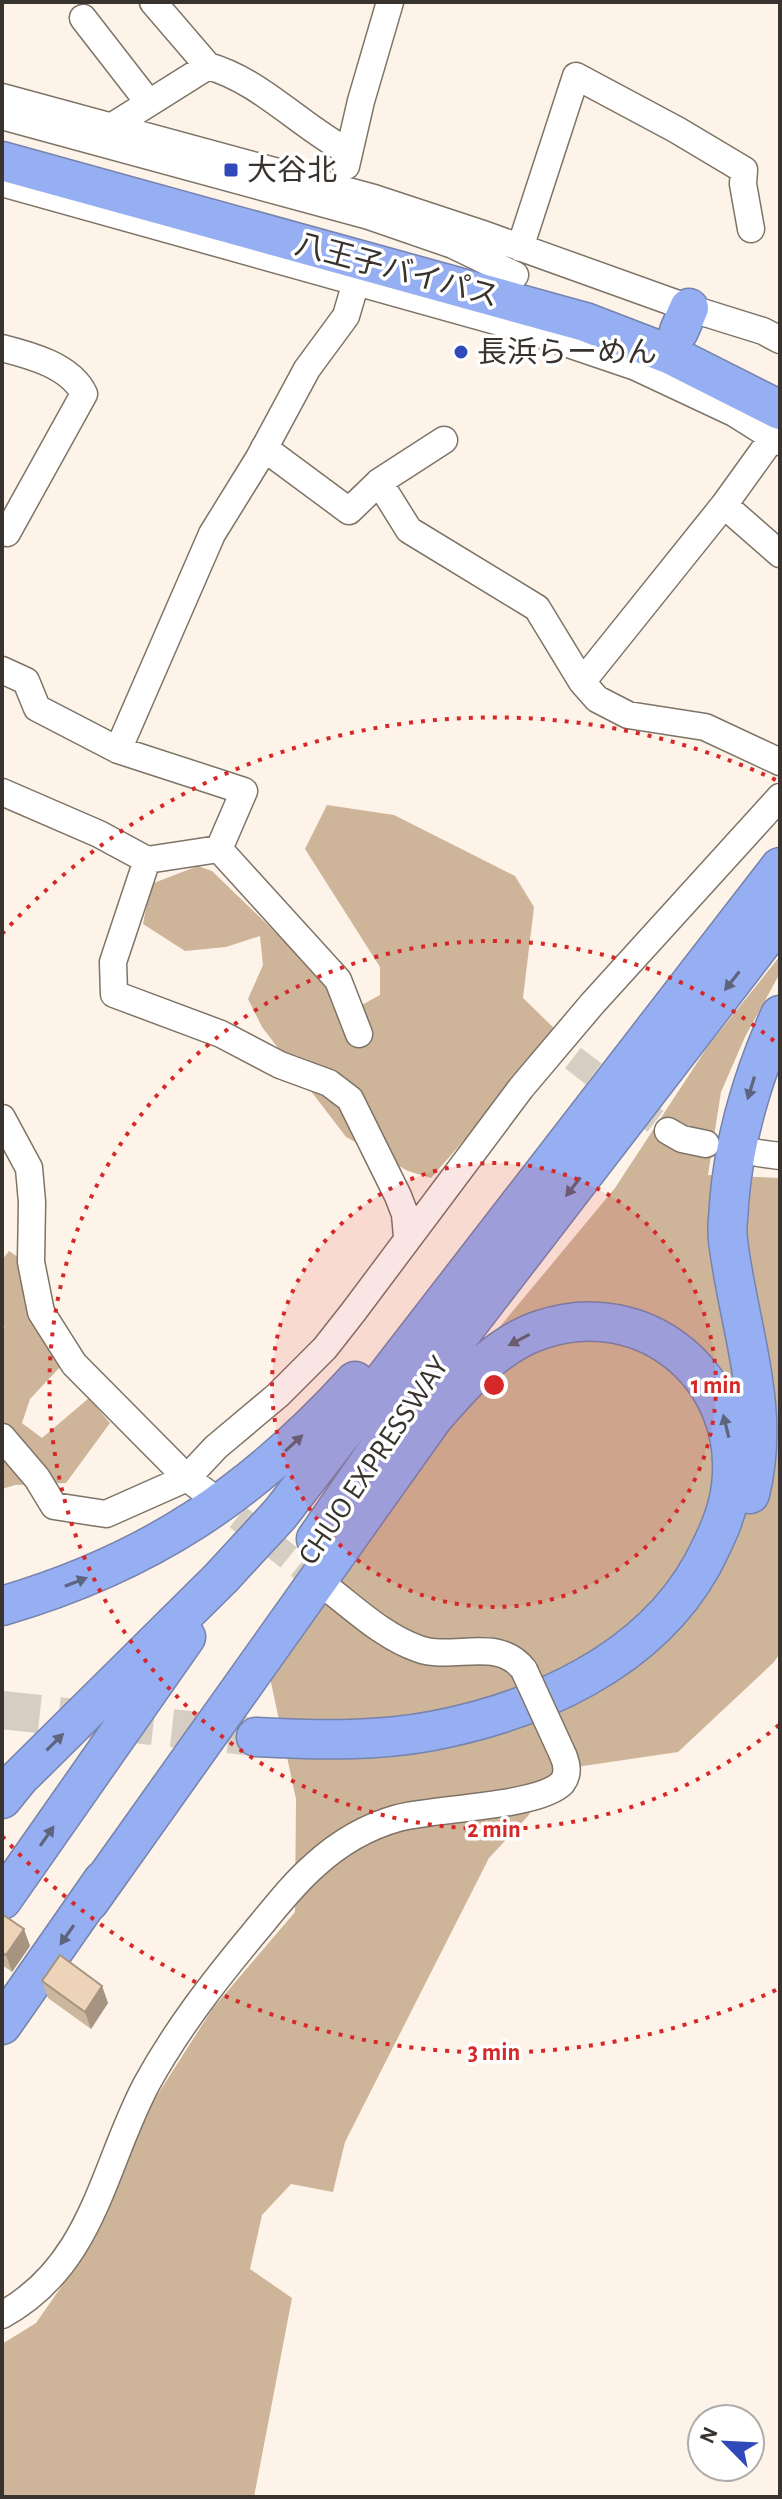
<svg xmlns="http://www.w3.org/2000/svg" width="782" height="2499" viewBox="0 0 782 2499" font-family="'Alegreya Sans','Noto Sans JP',sans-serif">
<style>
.forest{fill:#ceb59a}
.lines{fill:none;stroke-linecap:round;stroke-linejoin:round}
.minor-tunnel{stroke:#d6cdc3;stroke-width:26;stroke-dasharray:26 13;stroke-linecap:butt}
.highway-tunnel{stroke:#d6cdc3;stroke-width:38;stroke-dasharray:38 19;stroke-linecap:butt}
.minor-casing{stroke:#7e7366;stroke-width:29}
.highway-casing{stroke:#7583ad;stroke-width:41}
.minor{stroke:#fff;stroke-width:26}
.highway{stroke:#96aef2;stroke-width:38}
.minor-bridge-casing{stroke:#7e7366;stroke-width:29;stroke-linecap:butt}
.minor-bridge{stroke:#fff;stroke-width:26}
.wall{fill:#ccb69e}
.shaded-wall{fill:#a69481}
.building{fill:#edd4b8;stroke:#a69481;stroke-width:2}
.oneway{fill:#5e647c}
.ring{fill:none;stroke:#d62828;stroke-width:4;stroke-dasharray:4 8}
.poi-dot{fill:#314abb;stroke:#fff;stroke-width:3}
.labels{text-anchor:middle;stroke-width:7;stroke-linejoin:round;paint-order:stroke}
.poi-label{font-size:30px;fill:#38332e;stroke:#fff;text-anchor:start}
.street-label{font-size:30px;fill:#38332e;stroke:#fff}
.centre{fill:#d62828;stroke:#fff;stroke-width:4}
.ring-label{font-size:24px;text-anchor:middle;font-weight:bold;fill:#d62828;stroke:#fff;stroke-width:7;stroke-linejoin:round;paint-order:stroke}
</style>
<rect width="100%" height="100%" fill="#fdf3e8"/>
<path class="forest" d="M327 805 394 815 515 876 534 907 523 998 558 1032 431 1178 408 1171 346 1137 262 1027 248 999 263 965 260 936 226 947 185 951 143 924 151 884 198 866 212 871 301 957 330 992 360 1006 380 995V967L305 849Z
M780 956V973L745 1037 721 1092 708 1175 780 1178V1653L774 1662 678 1752 556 1770 528 1816 489 1858 345 2142 333 2192 291 2184 262 2215 250 2269 292 2298 254 2497H2V2344L36 2323 66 2280 131 2136 213 2008 295 1912 296 1799 270 1678 478 1353 615 1188 708 1046Z
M9 1251 18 1257 61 1366 30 1399 22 1423 42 1438 89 1398 110 1423 66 1483 15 1485 2 1489V1330L5 1327 2 1326V1260Z"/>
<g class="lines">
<path class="minor-tunnel" d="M573 1058 668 1131
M207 1493 330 1590"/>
<path class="highway-tunnel" d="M2 1710 256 1737"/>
<g class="minor-casing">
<path id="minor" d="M153 2 208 66
M83 18 149 103
M2 97 374 198 480 233 689 308 763 331 780 340
M9 118 369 216 453 245 515 275
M111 127 208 66C261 81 301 127 349 152
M346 166 361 101 390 2
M2 183 521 328 636 367 734 413 780 442
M520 248 576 76 677 130 744 170 743 184 751 229
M2 348C30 355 71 366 84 394L7 533 2 530
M264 448 349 511 379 482 409 530 537 608 582 682 597 699 628 715 705 727 780 762
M379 482 444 440
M724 505 773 437
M2 670 26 681 37 708 118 750 212 534 259 458 307 369 346 316 356 282
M582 682 724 505 780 554
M118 750 244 791 219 849 338 980 359 1034
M2 792 99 834 147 860 113 962 114 994 221 1034 280 1065 329 1083 350 1099 398 1196 405 1214 407 1237
M147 860 219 849
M2 1118 29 1168 32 1202 31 1262 41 1312 74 1364 187 1478 207 1493
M668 1131 682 1139 706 1144
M758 1153 780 1156
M2 1437 37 1478 54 1506 106 1514 187 1478 216 1447 278 1395 325 1348 354 1311 521 1088 592 1004 780 797
M330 1590C357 1611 386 1638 419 1649 453 1661 499 1636 524 1670
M2 2315C93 2265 102 2169 146 2085 176 2030 214 1981 254 1933 274 1909 292 1885 315 1865 339 1843 366 1827 398 1818 434 1808 539 1807 562 1783 569 1774 567 1764 563 1755"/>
</g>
<g class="highway-casing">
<path id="highway" d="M2 161 585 322 671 355 780 410
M679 331 689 308
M750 1494C772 1406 738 1326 728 1240 726 1228 729 1215 729 1204 734 1138 753 1075 780 1015
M316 1539 430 1374 780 919
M2 1606C149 1563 252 1494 355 1381
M2 1799 19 1778 221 1578 280 1514 780 867
M2 1900 186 1637
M89 1902 433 1418C463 1384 495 1345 540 1330 644 1294 744 1377 731 1486 728 1514 715 1540 702 1565 648 1662 536 1711 432 1731 374 1742 314 1740 256 1737
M2 2025 103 1880"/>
</g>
<use href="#minor" class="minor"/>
<use href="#highway" class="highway"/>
<g class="minor-bridge-casing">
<path id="minor-bridge" d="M524 1670 563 1755"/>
</g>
<use href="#minor-bridge" class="minor-bridge"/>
</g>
<path class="wall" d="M2 1914 30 1946 12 1972 2 1965Z
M42 1981 102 1986 108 2003 91 2029 48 1998Z"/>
<path class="shaded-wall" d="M24 1929 30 1946 12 1972 6 1955Z
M102 1986 108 2003 91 2029 85 2012Z"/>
<path class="building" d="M2 1914 24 1929 6 1955 2 1953Z
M60 1955 102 1986 85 2012 42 1981Z"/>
<defs><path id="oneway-solid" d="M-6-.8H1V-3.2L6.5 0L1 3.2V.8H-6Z" transform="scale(2)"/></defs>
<g class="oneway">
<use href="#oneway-solid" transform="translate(732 981) rotate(128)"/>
<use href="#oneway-solid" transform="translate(751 1088) rotate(107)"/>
<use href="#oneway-solid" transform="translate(573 1187) rotate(128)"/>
<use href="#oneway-solid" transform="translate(519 1340) rotate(152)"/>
<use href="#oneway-solid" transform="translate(726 1426) rotate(-104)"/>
<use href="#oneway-solid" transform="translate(294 1443) rotate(-43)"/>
<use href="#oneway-solid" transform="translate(76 1582) rotate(-21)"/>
<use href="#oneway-solid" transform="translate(55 1742) rotate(-45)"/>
<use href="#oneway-solid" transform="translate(47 1836) rotate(-55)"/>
<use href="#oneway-solid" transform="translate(67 1935) rotate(125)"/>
</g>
<circle cx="494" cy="1385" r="222" fill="#d62828" fill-opacity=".12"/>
<g class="ring">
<circle cx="494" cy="1385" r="222"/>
<path d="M779 1725A444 444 0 1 1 779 1045"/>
<path d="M776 1990A667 667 0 0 1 2 1836M2 934A667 667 0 0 1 776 780"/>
</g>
<g class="poi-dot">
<rect x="223" y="162" width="16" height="16" rx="4"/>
<circle cx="461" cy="352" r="8"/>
</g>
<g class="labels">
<g class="poi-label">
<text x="247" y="180">大谷北</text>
<text x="477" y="362">長浜らーめん</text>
</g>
<g class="street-label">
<text transform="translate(397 270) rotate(15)" y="10">八王子バイパス</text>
<text transform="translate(373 1460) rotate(-56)" y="10">CHUO EXPRESSWAY</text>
</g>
</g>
<circle cx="494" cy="1385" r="12" class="centre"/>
<g class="ring-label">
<text x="716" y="1393">1 min</text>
<text x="494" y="1837">2 min</text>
<text x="494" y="2060">3 min</text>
</g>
<rect width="782" height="2499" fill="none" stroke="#38332e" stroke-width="8"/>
<g transform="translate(726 2443) rotate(294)"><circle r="38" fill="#ffffff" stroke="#afadab" stroke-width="2"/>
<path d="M0-6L14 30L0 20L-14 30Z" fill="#314abb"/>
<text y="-12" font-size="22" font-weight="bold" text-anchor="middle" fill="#38332e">N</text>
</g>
</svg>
